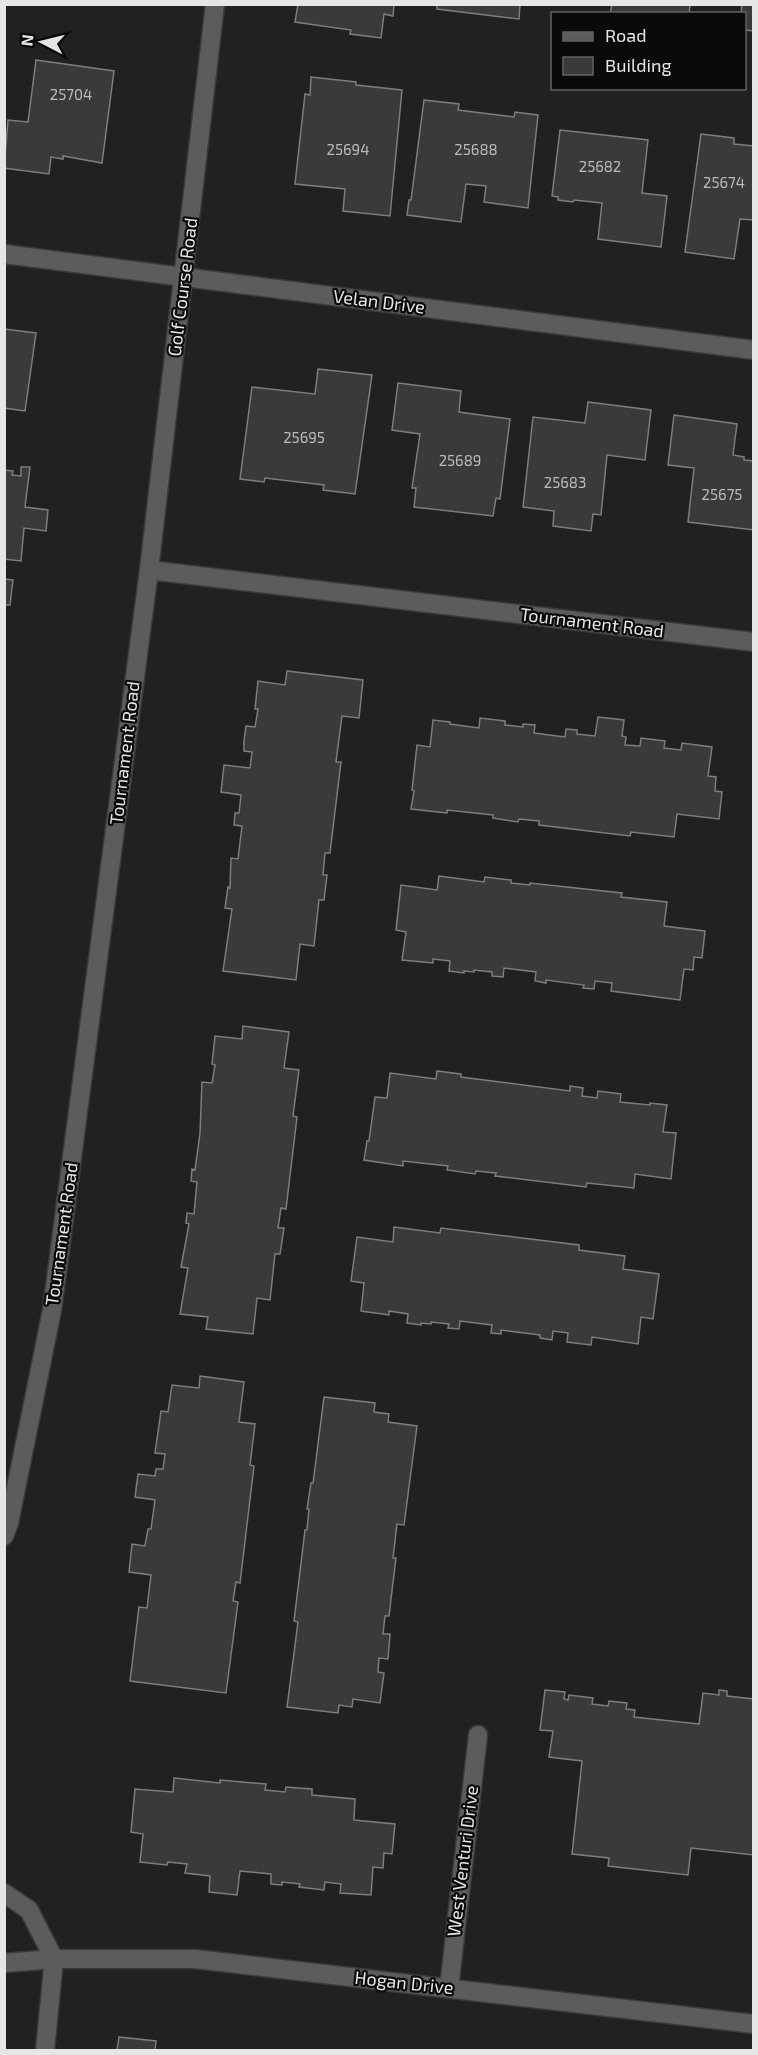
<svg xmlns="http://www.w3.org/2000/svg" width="758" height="2055" viewBox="0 0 758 2055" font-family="'Exo 2',sans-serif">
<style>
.building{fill:#3a3a3c;stroke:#7d7c7f;stroke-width:1.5}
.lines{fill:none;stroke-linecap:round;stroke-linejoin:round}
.street-casing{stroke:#3a3a3c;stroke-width:21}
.secondary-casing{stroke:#3a3a3c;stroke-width:21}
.street{stroke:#5c5b5e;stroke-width:18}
.secondary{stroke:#5c5b5e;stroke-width:18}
.labels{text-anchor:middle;stroke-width:4.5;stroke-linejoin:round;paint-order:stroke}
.number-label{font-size:15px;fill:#bbbbbc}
.street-label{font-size:18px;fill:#e6e6e7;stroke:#0a0a0b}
</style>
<rect width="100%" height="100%" fill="#212022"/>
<path class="building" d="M298 4H394L393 16 384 14 381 38 350 34 351 30 295 22Z
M437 4H524L520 5 519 19 437 9Z
M612 4H690L689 14H610Z
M742 4H754V31L744 30V14H741Z
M36 60 114 71 102 163 63 156V159L51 157 49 174 4 168 8 120 28 122Z
M311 77 356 82V85L402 90 390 216 343 211 345 189 295 184 305 94 310 95Z
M424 100 459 104 458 110 514 117 515 112 538 115 528 208 484 202 486 186 466 184 461 222 407 215 409 200H411Z
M560 130 648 140 642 193 667 196 661 247 598 239 602 203 574 200 573 202 558 200V197L552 196Z
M701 134 734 138V144L754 146V220L740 219 734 259 685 252Z
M4 329 36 333 25 411 4 408Z
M318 369 372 375 355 494 323 490 324 485 265 478 264 482 240 479 252 387 315 394Z
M398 383 461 391 459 412 510 419 500 499 496 498 493 516 414 507 416 488H412L420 434 392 430Z
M588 402 651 410 645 460 607 455 601 515 593 514 591 531 553 526 554 511 523 507 533 417 585 423Z
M674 415 737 424 733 455 744 457V460L754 461V530L688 522 694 468 668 465Z
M21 467H30L25 507 48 510 46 531 24 528 21 561 4 559V470L13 471 12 475 21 476Z
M4 579 13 580 10 605H4Z
M287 671 363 680 359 718 342 716 336 762H341L330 853H325L323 875H327L324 900H319L314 946 300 944 296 980 223 971 232 909 225 908 228 887 230 888 231 858 238 859 242 826 234 825 235 813H239L241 795 221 792 224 765 250 768 252 752 244 751V741L246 726 255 727 258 709H255L258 681 285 685Z
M598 717 624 720 622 736 626 737 625 745 640 746 641 738 665 741 664 748 681 750 682 743 712 747 708 776 716 777 715 791 722 792 719 819 677 814 674 837 631 832 630 836 539 825V821L519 819 518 822 493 818V815L447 810V813L411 809 414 791 412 790 417 745 430 747 433 720 450 722V724L479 728 480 718 505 721V725L523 727V724L535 725 534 733 565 737 566 729 577 730V734L595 736Z
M439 876 484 882 485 877 511 880V883L530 885V883L622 893 621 897 667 902 664 926 705 931 702 958 694 957 693 970 684 969 680 1000 611 991 612 983 595 981 594 989 583 988 584 985 546 980V983L535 981 536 972 504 968 503 977 492 976V972L474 970V972L464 971V973L449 971 450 961 433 959V963L402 960 406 932 396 930 401 885 437 890Z
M243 1026 289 1032 284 1068 299 1070 293 1116 297 1117 286 1209 281 1208 278 1228H284L280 1254H275L270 1300 257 1298 253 1334 206 1329 208 1317 180 1314 188 1268 181 1267 189 1224 186 1223 187 1213 194 1214 197 1182 191 1181 192 1169 195 1170 200 1133 202 1082 212 1083 215 1065 212 1064 215 1036 242 1039Z
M437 1071 461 1074V1077L570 1091V1086L583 1088 582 1096 597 1098 598 1091 621 1094 620 1102 650 1105V1103L667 1105 663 1132 676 1133 671 1179 635 1174 634 1188 587 1183 586 1187 495 1176 496 1173 476 1171 475 1174 447 1170 448 1166 403 1161V1166L364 1160 367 1141H369L375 1097 387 1098 390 1073 436 1079Z
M394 1227 440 1233 441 1228 579 1245V1250L625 1256 623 1269 659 1274 653 1319 641 1317 638 1344 592 1337 591 1345 567 1342 568 1333 553 1331 552 1340 540 1338V1335L501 1330V1334L491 1333 492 1325 460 1321 459 1329 448 1328 449 1324 431 1322V1324L421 1323V1325L407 1323 408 1314 389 1311V1315L361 1311 364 1283 351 1281 357 1237 393 1242Z
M200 1376 244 1382 239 1422 255 1424 250 1465 254 1466 240 1583 236 1582 233 1601 238 1602 226 1693 130 1681 139 1607 147 1608 151 1575 129 1572 132 1544 145 1546 148 1529H151L155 1500 135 1497 138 1474 155 1476 156 1469H163L165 1454 155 1453 161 1411 168 1412 172 1385 199 1388Z
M324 1397 375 1403 374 1412 389 1414 388 1422 417 1426 404 1525 397 1524 393 1558H396L389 1616H385L383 1634H390L388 1659 379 1658 378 1672 384 1673 380 1703 353 1699 352 1707 339 1705 338 1713 287 1707 298 1622 294 1621 305 1530H307L309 1509H307L311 1483H313Z
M545 1690 565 1692 564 1699 568 1700 569 1695 593 1698 592 1704 608 1706 609 1701 627 1703 626 1709 635 1710 634 1717 699 1724 703 1693 719 1695V1690L727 1691V1696L754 1699V1855L691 1848 688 1875 608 1866 609 1858 572 1854 582 1761 549 1757 553 1731 540 1730Z
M174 1778 220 1783V1780L266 1784 265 1790 285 1792 286 1787 312 1789V1795L355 1799 354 1820 395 1824 392 1854 384 1853 383 1868 373 1867 371 1895 340 1893 341 1884 325 1882 324 1890 299 1887 300 1884 282 1882V1885L271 1884V1874L240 1871 237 1895 209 1892 210 1876 185 1873 187 1864 168 1862 167 1865 140 1862 143 1834 131 1832 135 1789 173 1792Z
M119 2037 156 2041 155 2050H117Z"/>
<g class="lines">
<g class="street-casing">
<path id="street" d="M4 254 754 350
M149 570 215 4
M4 1893 29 1910 54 1959
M4 1963 54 1959H195L754 2024
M449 1988 478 1735
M45 2050 54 1959"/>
</g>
<g class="secondary-casing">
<path id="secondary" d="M4 1536 9 1523 52 1310 149 570 754 642"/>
</g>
<use href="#street" class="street"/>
<use href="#secondary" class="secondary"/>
</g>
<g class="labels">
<g class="number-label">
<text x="71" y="100">25704</text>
<text x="348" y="155">25694</text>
<text x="476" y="155">25688</text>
<text x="600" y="172">25682</text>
<text x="724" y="188">25674</text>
<text x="304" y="443">25695</text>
<text x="460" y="466">25689</text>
<text x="565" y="488">25683</text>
<text x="722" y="500">25675</text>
</g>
<g class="street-label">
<text transform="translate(183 287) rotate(-83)" y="6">Golf Course Road</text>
<text transform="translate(379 302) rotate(7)" y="6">Velan Drive</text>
<text transform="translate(592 623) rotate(7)" y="6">Tournament Road</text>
<text transform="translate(125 753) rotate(-83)" y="6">Tournament Road</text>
<text transform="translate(62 1234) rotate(-82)" y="6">Tournament Road</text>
<text transform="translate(463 1861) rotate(-83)" y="6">West Venturi Drive</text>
<text transform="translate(404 1983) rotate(6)" y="6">Hogan Drive</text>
</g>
</g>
<rect width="758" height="2055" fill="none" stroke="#e6e6e7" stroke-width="12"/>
<rect x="551" y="12" width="195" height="78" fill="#0a0a0b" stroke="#626263" stroke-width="1.5"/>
<rect x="563" y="32" width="30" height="9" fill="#5c5b5e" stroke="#626263" stroke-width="1.5"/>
<text x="605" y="42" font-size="18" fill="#e6e6e7">Road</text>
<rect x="563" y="57" width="30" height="18" fill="#3a3a3c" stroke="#626263" stroke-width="1.5"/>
<text x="605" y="72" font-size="18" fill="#e6e6e7">Building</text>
<g transform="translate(42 42) rotate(277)" stroke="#0a0a0b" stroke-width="4.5" paint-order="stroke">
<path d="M0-4.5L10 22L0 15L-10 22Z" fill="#e6e6e7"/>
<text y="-9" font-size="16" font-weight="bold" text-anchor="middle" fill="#e6e6e7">N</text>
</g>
</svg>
